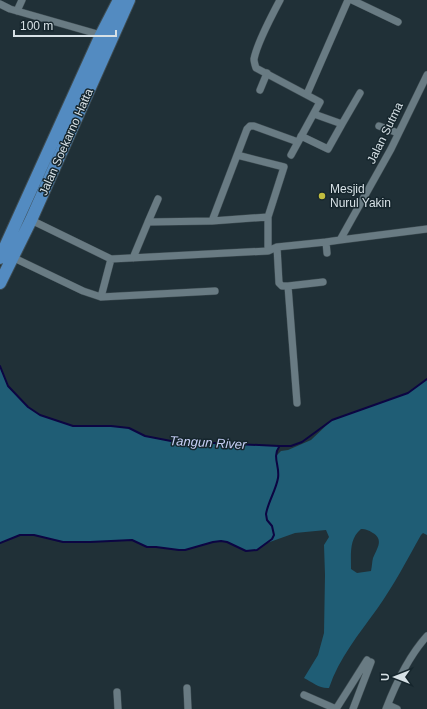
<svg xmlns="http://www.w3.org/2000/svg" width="427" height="709" viewBox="0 0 427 709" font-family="Helvetica,sans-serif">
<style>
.green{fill:#1f5d75;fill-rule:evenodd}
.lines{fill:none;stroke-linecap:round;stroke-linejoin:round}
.stream{stroke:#0c0542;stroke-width:2}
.minor-casing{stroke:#3e4c52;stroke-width:8}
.primary-casing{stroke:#3e4c52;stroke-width:14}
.minor{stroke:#697b83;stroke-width:7}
.primary{stroke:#538bc1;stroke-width:12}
.poi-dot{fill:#c2bd3f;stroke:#16262d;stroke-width:1.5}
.labels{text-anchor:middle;stroke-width:3;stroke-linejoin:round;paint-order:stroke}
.street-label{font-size:12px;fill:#d7e1e6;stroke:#16262d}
.poi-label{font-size:12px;fill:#d7e1e6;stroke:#16262d;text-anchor:start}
.water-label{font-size:13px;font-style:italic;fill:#c8d0f7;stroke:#16262d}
</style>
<rect width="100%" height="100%" fill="#203037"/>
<path class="green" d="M0 367 8 386 28 407 40 415 73 426H111L129 428 145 436 171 441 279 446 276 451V456L281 451 288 450 311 440 332 420 408 393 427 379V535L423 533 421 535C407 560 394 585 377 609 359 634 339 658 329 688 320 689 312 682 304 678L318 655 324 633 325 575 324 545 329 537 326 530 295 533 267 543 257 550 246 551 227 542 221 541 213 542 185 550H179L156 547H147L132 540 90 542H63L34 535H20L0 543ZM361 529C366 529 368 530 373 533 384 540 377 548 373 558 372 562 372 566 371 571L357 573 351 569C351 554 349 539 361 529Z"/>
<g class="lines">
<path class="stream" d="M0 366 8 386 28 407 40 415 73 426H111L129 428 145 436 171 441 279 446H291L302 442 332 420 408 393 427 379
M0 543 20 535H34L63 542H90L132 540 147 547H156L179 550H185L213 542 221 541 227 542 246 551 257 550 272 539 274 535 272 526 267 520 266 514C268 502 276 490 278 478 280 466 272 457 279 447"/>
<g class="minor-casing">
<path id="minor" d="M280 0C272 15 257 43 254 59 254 62 255 65 256 68L320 102 291 155
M352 0 398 22
M0 4 10 9 101 35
M17 11 22 0
M260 90 267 73
M307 94 348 0
M314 114 342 124 360 93
M379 126 398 133
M301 136 328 149 342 124
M237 155 284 167 268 217
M31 220 111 259 268 251 277 247 326 242
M148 222 158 199
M340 240 427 229
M277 247 279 283 282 286H288
M268 251V217L212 221 247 129 250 126H254L298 142
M327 253 326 242 340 240 391 149 427 75
M12 257 83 291 101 297 215 291
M133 258 148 222 212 221
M101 297 111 259
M297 403 288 286 323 282
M187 688 188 709
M117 692 118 709
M304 695 336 709
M388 705 397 709
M336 709 367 660
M353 709 371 662
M386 709C396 683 408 657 427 636"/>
</g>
<g class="primary-casing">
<path id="primary" d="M0 258 101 35 119 0
M0 283 31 220 129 0"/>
</g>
<use href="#minor" class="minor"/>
<use href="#primary" class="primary"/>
</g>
<circle class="poi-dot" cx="322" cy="196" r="4"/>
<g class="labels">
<g class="street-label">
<text transform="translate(385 133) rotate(-64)" y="4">Jalan Sutma</text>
<text transform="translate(66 142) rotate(-66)" y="4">Jalan Soekarno Hatta</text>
</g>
<g class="poi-label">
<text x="330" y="193">Mesjid<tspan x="330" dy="14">Nurul Yakin</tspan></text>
</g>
<g class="water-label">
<text transform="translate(208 442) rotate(3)" y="5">Tangun River</text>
</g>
</g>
<g transform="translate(395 677) rotate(270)" stroke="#16262d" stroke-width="3" paint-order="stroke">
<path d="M0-3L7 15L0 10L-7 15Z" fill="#d7e1e6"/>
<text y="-6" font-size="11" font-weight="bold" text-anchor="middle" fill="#d7e1e6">U</text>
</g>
<path d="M14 30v6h102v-6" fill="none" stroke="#d7e1e6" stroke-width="2"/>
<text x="20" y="30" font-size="12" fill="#d7e1e6" stroke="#16262d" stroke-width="3" paint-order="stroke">100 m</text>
</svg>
